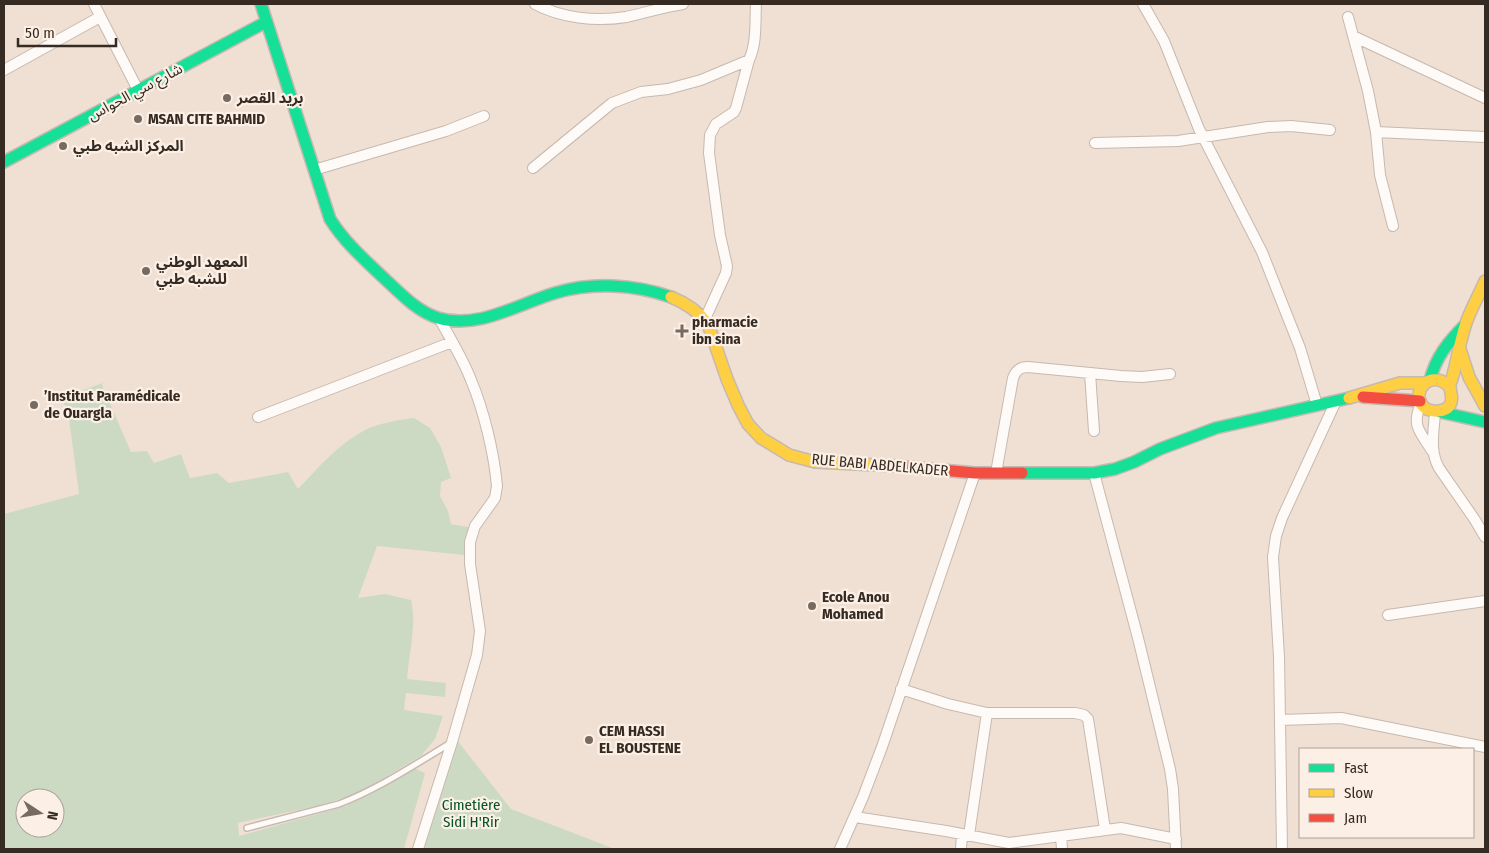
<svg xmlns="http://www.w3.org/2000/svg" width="1489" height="853" viewBox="0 0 1489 853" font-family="'Fira Sans Condensed','Noto Sans Arabic',sans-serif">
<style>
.green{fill:#ccdac4;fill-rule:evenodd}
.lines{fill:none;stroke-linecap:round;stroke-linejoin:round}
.lane-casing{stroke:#c6b9af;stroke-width:8}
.street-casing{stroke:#c6b9af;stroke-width:12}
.fast-casing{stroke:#c6b9af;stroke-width:14}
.slow-casing{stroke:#c6b9af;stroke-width:14}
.jam-casing{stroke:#c6b9af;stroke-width:14}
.lane{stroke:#fdfaf8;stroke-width:5}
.street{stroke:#fdfaf8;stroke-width:10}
.fast{stroke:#16e098;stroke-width:11}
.slow{stroke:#ffcf43;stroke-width:11}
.jam{stroke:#f24e42;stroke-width:11}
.poi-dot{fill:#776a60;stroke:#fcf0e6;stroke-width:2}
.labels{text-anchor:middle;stroke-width:4.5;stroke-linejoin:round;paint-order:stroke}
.street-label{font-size:15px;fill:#362b22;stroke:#fcf0e6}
.poi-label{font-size:15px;font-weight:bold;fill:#362b22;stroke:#fcf0e6;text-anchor:start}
.park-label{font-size:15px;fill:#025325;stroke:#fcf0e6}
</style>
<rect width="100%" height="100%" fill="#f0e0d3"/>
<path class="green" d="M103 383 102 385 131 452 147 451 154 463 181 454 190 478 217 473 229 483 288 472 298 489C318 468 338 444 365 430 379 423 398 420 414 418L430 428 441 447 451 478 441 482 440 496 448 511 451 524 473 528 464 555 377 546 358 598 385 594 411 600C417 624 409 654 407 679L446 683 445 697 406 693 404 710 443 716 435 739 421 756 358 793 322 805 238 823 239 836 346 806 414 768 425 773 404 849H4V514L79 494 68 411 61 398ZM25 798H55V828H25Z
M457 740 511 809 615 849H424Z"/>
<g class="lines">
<g class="lane-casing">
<path id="lane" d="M247 828 339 804C378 789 414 765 449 744"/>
</g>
<g class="street-casing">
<path id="street" d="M94 4 138 90
M535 4C561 18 596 22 626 17 645 13 663 7 683 4
M1143 4 1164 41 1199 129 1262 252 1300 348 1317 405
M1348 17 1368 91 1376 132 1380 175 1393 226
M1353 36 1485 98
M4 70 100 17
M1376 132 1485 137
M1095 143 1178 141 1268 127 1291 126 1330 130
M533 168 612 103 641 92 668 89 701 80 749 60C757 43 755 22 756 4
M314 170 446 131 484 116
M705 319 726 273 727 266 720 235 709 153 710 135 716 124 734 112 736 108 749 60
M1090 373 1094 431
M1421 403C1411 427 1420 431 1432 451
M1435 412C1434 432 1429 450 1439 468L1475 520 1485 537
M258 417 452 342
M996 473 1013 378C1016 370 1020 367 1028 367L1121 376 1142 377 1170 374
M1094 473 1138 638 1170 769 1173 789 1176 849
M1388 615 1485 601
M901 689 948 704 987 713 969 835
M987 713H1075L1084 715 1088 719 1105 829
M1280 720 1341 718 1485 747
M855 817 946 831 1009 843 1121 828 1176 839
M1061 836 1062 849
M418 849 452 742 477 655 480 631 470 564V542L475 526 495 498 497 486C494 453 484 411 471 380 463 359 450 338 439 318
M840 849 863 797 882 747 975 473
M961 849 962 834
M1282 849 1279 657 1273 557 1276 536 1282 518 1336 401"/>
</g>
<g class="fast-casing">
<path id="fast" d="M261 4 330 219C345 243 366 261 386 280 402 295 417 311 438 318 478 330 518 304 555 293 592 282 634 284 671 297
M4 162 266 22
M1430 380C1436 357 1448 342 1465 325
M1440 412 1485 422
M1022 473H1094L1115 469 1134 462 1160 449 1216 428 1349 398"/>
</g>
<g class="slow-casing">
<path id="slow" d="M671 297C686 303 698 311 708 324L727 379 738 405 748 424 761 438 789 455 815 462 897 466
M1460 349 1469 377 1485 406
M1450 387C1430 367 1410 393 1423 406 1429 413 1445 413 1450 405 1454 398 1450 393 1450 386 1450 384 1451 381 1452 379 1457 360 1460 341 1466 323 1471 309 1479 295 1485 281
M1349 398 1400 383H1425"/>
</g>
<g class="jam-casing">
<path id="jam" d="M1363 397 1420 401
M897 466 975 473H1022"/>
</g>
<use href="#lane" class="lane"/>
<use href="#street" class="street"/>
<use href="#fast" class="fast"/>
<use href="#slow" class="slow"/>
<use href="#jam" class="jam"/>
</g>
<g class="poi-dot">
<circle cx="227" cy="98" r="5"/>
<circle cx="138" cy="119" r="5"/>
<circle cx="63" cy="146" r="5"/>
<circle cx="146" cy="271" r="5"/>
<path d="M679.5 323.5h5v5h5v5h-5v5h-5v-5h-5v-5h5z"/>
<circle cx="34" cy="405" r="5"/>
<circle cx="812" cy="606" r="5"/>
<circle cx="589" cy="740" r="5"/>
</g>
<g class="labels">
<g class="street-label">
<text transform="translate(135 92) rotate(-28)" y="5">شارع سي الحواس</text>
<text transform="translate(880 465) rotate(5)" y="5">RUE BABI ABDELKADER</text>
</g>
<g class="poi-label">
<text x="237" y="103">بريد القصر</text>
<text x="148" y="124">MSAN CITE BAHMID</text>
<text x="73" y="151">المركز الشبه طبي</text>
<text x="156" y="267">المعهد الوطني<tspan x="156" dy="17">للشبه طبي</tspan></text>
<text x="692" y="327">pharmacie<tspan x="692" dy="17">ibn sina</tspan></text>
<text x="44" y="401">’Institut Paramédicale<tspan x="44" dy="17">de Ouargla</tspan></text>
<text x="822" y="602">Ecole Anou<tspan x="822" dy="17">Mohamed</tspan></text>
<text x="599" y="736">CEM HASSI<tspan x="599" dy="17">EL BOUSTENE</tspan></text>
</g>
<g class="park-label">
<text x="471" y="810">Cimetière<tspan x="471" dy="17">Sidi H'Rir</tspan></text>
</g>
</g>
<rect width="1489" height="853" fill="none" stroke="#362b22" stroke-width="10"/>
<rect x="1299" y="748" width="175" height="90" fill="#fcf0e6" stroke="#ada198"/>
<rect x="1309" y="764" width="25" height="8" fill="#16e098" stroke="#ada198"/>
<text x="1344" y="773" font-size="15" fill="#362b22">Fast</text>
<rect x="1309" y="789" width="25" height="8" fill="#ffcf43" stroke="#ada198"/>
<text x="1344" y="798" font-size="15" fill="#362b22">Slow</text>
<rect x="1309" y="814" width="25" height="8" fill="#f24e42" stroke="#ada198"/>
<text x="1344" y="823" font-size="15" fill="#362b22">Jam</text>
<g transform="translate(40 813) rotate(102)"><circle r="24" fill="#fcf0e6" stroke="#ada198"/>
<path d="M0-4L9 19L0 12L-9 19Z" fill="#776a60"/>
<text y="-8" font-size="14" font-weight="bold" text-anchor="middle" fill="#362b22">N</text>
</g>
<path d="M18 38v8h98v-8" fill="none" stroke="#362b22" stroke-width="2.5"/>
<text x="25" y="38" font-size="15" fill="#362b22" stroke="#fcf0e6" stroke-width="4" paint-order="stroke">50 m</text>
</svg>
